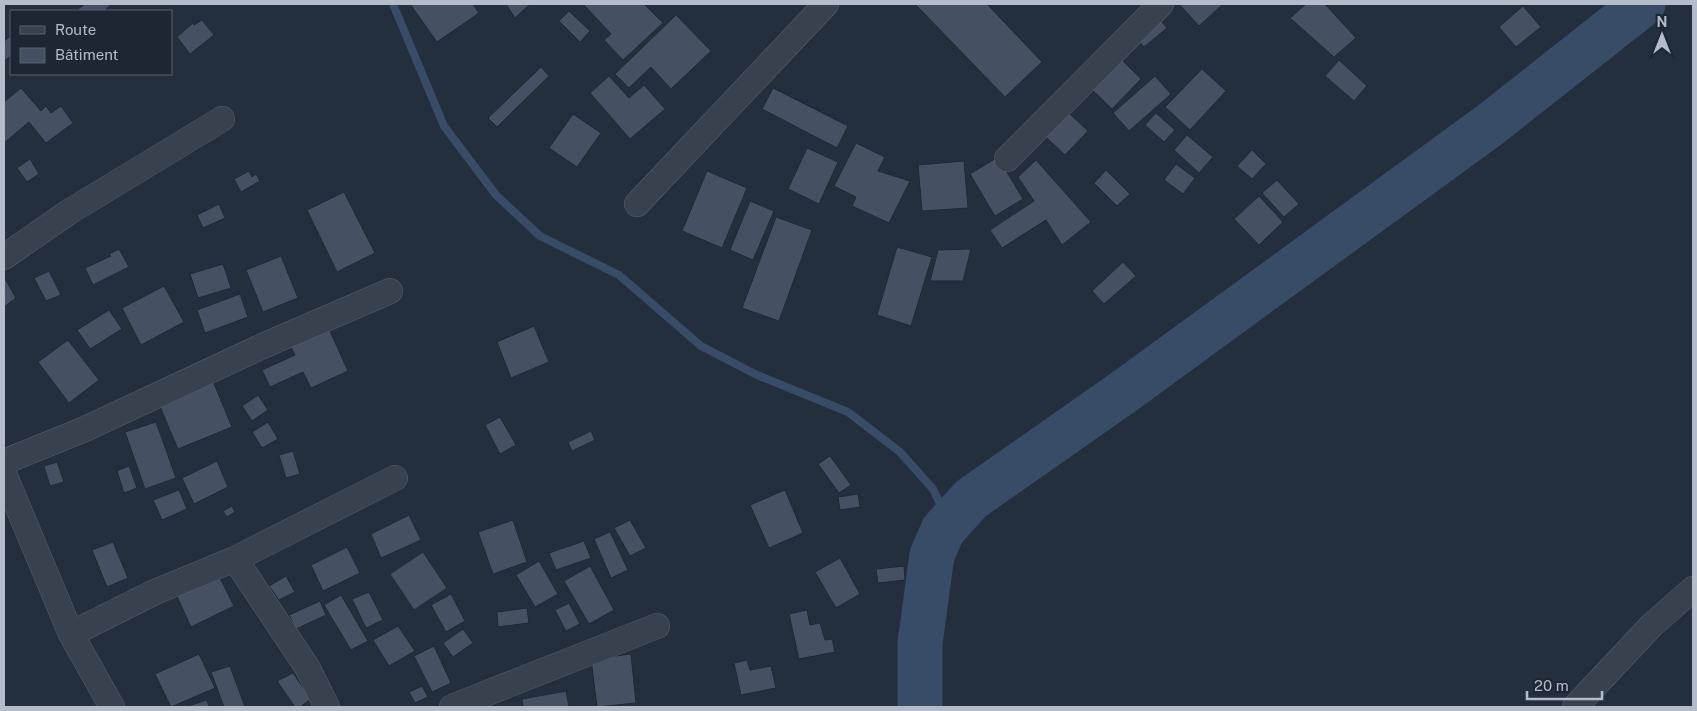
<svg xmlns="http://www.w3.org/2000/svg" width="1697" height="711" viewBox="0 0 1697 711" font-family="'Public Sans',sans-serif">
<style>
.lines{fill:none;stroke-linecap:round;stroke-linejoin:round}
.stream{stroke:#394c67;stroke-width:8}
.river{stroke:#394c67;stroke-width:45}
.building{fill:#455162;stroke:#1f2835}
.street-casing{stroke:#565f6c;stroke-width:26}
.street{stroke:#38414e;stroke-width:25}
</style>
<rect width="100%" height="100%" fill="#242f3e"/>
<g class="lines">
<path class="stream" d="M393 4 444 126 496 195 540 236 619 275 701 346 757 375 848 412 900 452 933 489 949 523"/>
<path class="river" d="M920 707V643L932 555 943 530 971 499 1125 391 1491 124 1643 4"/>
</g>
<path class="building" d="M85 4H108L110 6 104 11H75Z
M410 4H473L479 13 437 42Z
M506 4H530L515 18Z
M585 4H644L663 23 623 60 604 40 611 34 584 5Z
M915 4H987L1042 62 1005 97Z
M1147 4 1167 28 1144 47 1124 24Z
M1179 4H1223L1199 26Z
M1306 4H1325L1356 38 1334 57 1290 18Z
M1523 6 1541 27 1516 47 1499 27Z
M569 11 590 31 580 42 559 21Z
M676 15 711 51 671 89 651 67 629 88 615 74Z
M202 20 214 35 190 54 177 37 193 23 194 25Z
M11 36V56L4 61V41Z
M1109 47 1141 79 1112 109 1079 77Z
M1339 60 1367 86 1354 101 1325 76Z
M541 67 549 76 497 127 488 118Z
M1202 69 1226 91 1190 130 1165 107Z
M609 76 629 98 644 85 665 109 630 139 590 93Z
M1155 76 1171 94 1129 131 1113 113Z
M21 88 41 111 46 106 51 113 61 106 73 123 46 143 29 122 4 143V102Z
M773 88 848 126 837 148 762 109Z
M1054 99 1088 131 1065 155 1031 123Z
M1156 113 1175 130 1164 142 1145 125Z
M573 114 601 133 577 167 549 148Z
M1187 135 1213 157 1199 173 1174 150Z
M856 143 885 157 878 171 910 181 889 223 852 206 856 197 834 186Z
M807 148 838 162 819 204 788 189Z
M1252 150 1266 164 1252 179 1237 166Z
M998 157 1023 199 995 216 970 174Z
M30 159 39 174 27 182 17 168Z
M1036 160 1091 222 1062 245 1046 220 1002 248 990 230 1034 201 1018 177Z
M964 161 968 208 922 211 918 165Z
M1176 164 1195 178 1183 194 1164 180Z
M1106 170 1130 194 1117 206 1094 183Z
M249 171 252 177 256 174 260 181 241 192 234 179Z
M707 171 747 188 722 248 682 231Z
M1277 180 1299 204 1284 217 1262 193Z
M344 192 375 253 337 272 307 210Z
M1259 196 1283 222 1259 245 1234 219Z
M750 201 774 211 753 260 730 250Z
M219 204 225 218 203 228 197 215Z
M776 217 812 230 779 321 742 308Z
M897 247 932 257 911 326 877 315Z
M119 249 129 267 93 285 85 268 111 256 109 254Z
M971 249 963 281H930L938 250Z
M281 256 298 298 263 312 246 270Z
M1123 262 1136 276 1104 304 1092 291Z
M223 264 231 288 198 298 190 274Z
M49 271 61 295 46 301 34 278Z
M4 277 16 298 4 307Z
M164 286 184 322 141 345 122 308Z
M240 294 248 317 205 333 197 310Z
M109 310 122 329 90 349 77 330Z
M534 326 549 362 511 378 497 342Z
M329 329 348 371 311 388 303 372 270 387 262 370 295 355 291 347Z
M68 340 99 380 69 403 38 362Z
M212 379 232 427 178 449 158 402Z
M258 395 268 410 252 421 242 406Z
M500 417 516 445 500 454 485 425Z
M156 422 176 478 145 489 125 432Z
M268 422 278 439 262 448 252 432Z
M591 431 595 440 572 451 568 442Z
M293 451 300 474 286 478 279 455Z
M830 456 851 485 839 493 818 464Z
M217 461 228 487 194 504 182 478Z
M57 462 64 482 50 486 44 466Z
M129 466 137 488 124 493 117 471Z
M179 490 187 509 162 520 153 500Z
M785 490 803 533 769 548 750 505Z
M858 494 860 507 840 510 838 497Z
M232 506 235 512 227 517 223 511Z
M409 515 421 540 381 558 371 534Z
M513 520 527 562 493 574 478 532Z
M630 520 646 548 630 556 614 528Z
M610 532 628 570 611 578 594 539Z
M584 541 591 558 556 570 549 553Z
M113 542 128 578 107 587 92 550Z
M347 547 360 573 323 591 311 565Z
M423 552 447 588 414 610 390 574Z
M840 558 860 594 836 608 815 572Z
M539 561 558 594 535 607 516 575Z
M590 566 614 610 589 624 564 581Z
M904 566 905 580 878 583 876 569Z
M218 574 234 606 191 627 174 590Z
M286 576 295 592 279 600 269 586Z
M369 592 383 620 366 628 352 599Z
M451 594 465 621 446 632 431 605Z
M341 595 368 641 351 650 324 605Z
M320 601 326 615 296 629 289 615Z
M569 603 580 624 566 631 555 610Z
M527 608 529 623 498 627 497 612Z
M807 610 810 625 820 623 825 640 832 639 835 652 799 659 789 614Z
M398 626 415 651 389 666 373 640Z
M463 629 473 643 453 657 443 643Z
M434 646 451 683 432 692 414 656Z
M199 654 215 688 171 707 155 674Z
M631 654 636 703 597 707 591 659Z
M747 660 750 670 771 666 776 688 741 695 734 663Z
M230 666 245 707H224L211 672Z
M293 673 311 699 300 707H295L277 681Z
M422 686 428 697 415 703 409 692Z
M566 691 569 707H523L522 699Z
M207 700 209 707H185Z"/>
<g class="lines">
<g class="street-casing">
<path id="street" d="M1007 159 1161 4
M637 204 826 4
M4 257 69 212 222 119
M4 462 85 429 265 345 390 291
M4 474 71 634 112 707
M235 559 307 667 327 707
M71 634 155 592 235 559 395 478
M452 707 657 626
M1575 707 1652 625 1693 589"/>
</g>
<use href="#street" class="street"/>
</g>
<rect width="1697" height="711" fill="none" stroke="#b4bcc9" stroke-width="10"/>
<rect x="10" y="10" width="162" height="65" fill="#1d2633" stroke="#59626f"/>
<rect x="20" y="26" width="25" height="8" fill="#38414e" stroke="#59626f"/>
<text x="55" y="35" font-size="15" fill="#b4bcc9">Route</text>
<rect x="20" y="48" width="25" height="15" fill="#455162" stroke="#59626f"/>
<text x="55" y="60" font-size="15" fill="#b4bcc9">Bâtiment</text>
<g transform="translate(1662 35)" stroke="#1d2633" stroke-width="4" paint-order="stroke">
<path d="M0-4L9 19L0 12L-9 19Z" fill="#b4bcc9"/>
<text y="-8" font-size="14" font-weight="bold" text-anchor="middle" fill="#b4bcc9">N</text>
</g>
<path d="M1527 691v8h75v-8" fill="none" stroke="#b4bcc9" stroke-width="2.5"/>
<text x="1534" y="691" font-size="15" fill="#b4bcc9" stroke="#1d2633" stroke-width="4" paint-order="stroke">20 m</text>
</svg>
